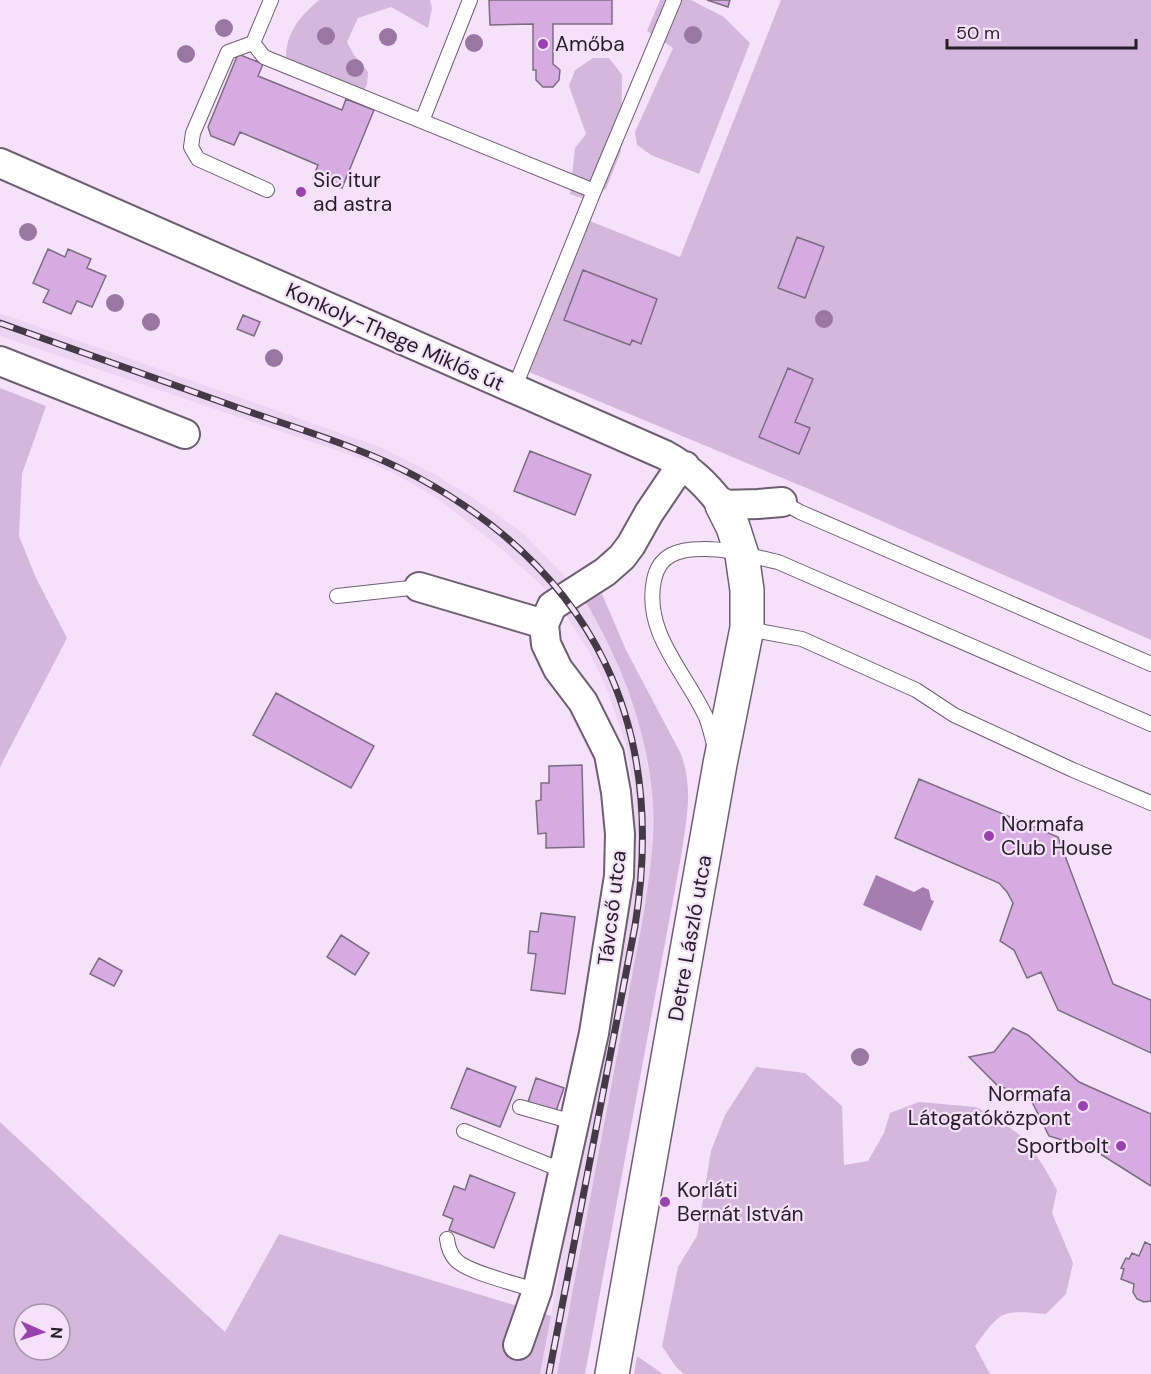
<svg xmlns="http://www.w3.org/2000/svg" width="1151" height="1374" viewBox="0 0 1151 1374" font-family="'DM Sans',sans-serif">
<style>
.built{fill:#ecd5f2}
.green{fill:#d5b7de;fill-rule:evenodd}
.water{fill:#a57db0}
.building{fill:#d5abe1;stroke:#7c6c81;stroke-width:1.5}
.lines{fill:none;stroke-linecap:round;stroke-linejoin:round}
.service-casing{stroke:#6e5e72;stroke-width:16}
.minor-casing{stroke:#6e5e72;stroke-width:32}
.tertiary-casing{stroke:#6e5e72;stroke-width:36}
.service{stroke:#fff;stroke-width:14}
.minor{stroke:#fff;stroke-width:28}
.tertiary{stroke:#fff;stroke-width:33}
.rail-casing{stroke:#433a46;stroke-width:7}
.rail{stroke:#f5e2fa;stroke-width:4.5;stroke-dasharray:14;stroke-linecap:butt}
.tree{fill:#9a76a3}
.poi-dot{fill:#9942af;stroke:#f5e2fa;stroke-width:2}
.labels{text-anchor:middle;stroke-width:4.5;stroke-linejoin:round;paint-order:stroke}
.poi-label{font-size:21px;fill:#251e27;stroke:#f5e2fa;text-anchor:start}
.street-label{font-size:21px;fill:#251e27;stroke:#f5e2fa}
</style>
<rect width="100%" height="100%" fill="#f5e2fa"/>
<path class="built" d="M0 313 380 447 434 474 475 499 523 533 563 574 585 601 602 630 624 680 640 727 649 773 653 808 652 855 644 912 557 1374H540L630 891 635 837 633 786 626 745 606 687 588 650 560 606 539 583 498 546 437 498 393 473 365 460 0 336Z"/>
<path class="green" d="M319 0H430L432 8 428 28 391 7 358 18 347 42 354 55 368 72 367 84 364 92 286 60C285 34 300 16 319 0Z
M660 0H691L724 17 750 43 699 174 651 155 637 145 635 132 673 48 647 31Z
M781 0H1151V640L816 492 529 372 590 221 680 257Z
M593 58H609L622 75 621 151 606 189 581 198 570 194 575 148 586 134 569 86 575 70Z
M0 388 46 406 22 474 19 536 36 578 67 638 0 767Z
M602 594 626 650 681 754C694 790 686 821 681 857L585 1374H557L644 912C649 877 655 842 653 807 649 734 622 663 585 601Z
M756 1067 805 1073 842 1106 844 1165 868 1161 884 1133 890 1113 919 1102 976 1107 996 1117 1026 1140 1044 1167 1057 1190 1052 1213 1073 1263 1066 1294 1046 1314C1000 1310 1002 1310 975 1346L990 1374H684L676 1367 662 1346 678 1267 697 1236 711 1151 725 1115Z
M0 1122 225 1332 279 1234 551 1316 540 1374H0ZM24 1314H60V1350H24Z
M637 1356 663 1374H634Z"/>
<path class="water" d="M876 875 914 892 923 887 929 890 931 900 934 901 921 931 863 905Z"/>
<path class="building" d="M489 0H612V24H553V64L560 70 559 80 553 87H543L536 80V70H533V24L490 25Z
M707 0H730L728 7Z
M238 54 263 64 258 76 342 110 346 99 374 110 342 188 313 178 318 165 240 132 234 145 211 136 208 127Z
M797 237 824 247 805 298 778 288Z
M48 249 65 257 68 249 91 259 87 268 106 276 92 307 77 301 71 314 43 302 49 290 33 283Z
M583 270 657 299 641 344 632 340 630 345 564 320Z
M243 315 260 322 254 336 237 329Z
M788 368 813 379 795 422 810 428 799 454 759 437Z
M530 451 591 475 575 515 514 491Z
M276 693 374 746 351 788 253 735Z
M582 765 584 847 546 848V833L538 834 536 801 541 800V783H549V766Z
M919 779 1058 837 1113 984 1151 1000V1053L1058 1010 1041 972 1027 978 1014 950 1000 941 1013 903 1007 892 999 883 895 838Z
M541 913 575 917 565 994 531 990 536 954 528 953 530 931 538 932Z
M341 935 369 953 355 975 327 957Z
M99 958 122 971 114 986 90 974Z
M1013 1028 1028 1035 1079 1082 1151 1114V1186L1094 1150 1049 1136 1030 1098 997 1085 969 1057 994 1052Z
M467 1068 516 1087 500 1127 451 1108Z
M536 1078 564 1088 556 1111 528 1102Z
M470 1175 515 1193 494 1248 449 1230 453 1219 443 1215 454 1186 465 1190Z
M1145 1242 1151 1245V1301L1144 1302 1137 1299 1133 1292 1134 1284 1121 1279 1124 1269 1121 1268 1126 1258 1129 1259 1132 1253 1139 1256Z"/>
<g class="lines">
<g class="service-casing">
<path id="service" d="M253 43 264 57 594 191
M422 121 470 0
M267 190 198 159 191 147 193 133 228 52 253 43 271 0
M514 389 594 191 674 0
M782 502 800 512 1151 664
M337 596 419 587
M747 629 802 639 916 690 954 715 1073 770 1151 803
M715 748C712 738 710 727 706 717 686 673 643 633 654 580 659 555 678 549 702 549 727 548 754 557 778 562L1151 724
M520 1107 573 1122
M464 1131 564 1171
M447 1239C448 1247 450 1254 456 1260 468 1273 519 1284 537 1291"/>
</g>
<g class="minor-casing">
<path id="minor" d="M0 163 665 455C689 468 705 483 722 505L758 504 782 502
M0 361 185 434
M419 587 544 624
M518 1345 537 1291 594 1033 619 876 620 834 616 792 609 754 583 702 558 669 546 644 544 624 552 606 605 572 622 557 631 545 649 513 674 476 685 466"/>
</g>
<g class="tertiary-casing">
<path id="tertiary" d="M612 1374 720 764 747 628V590L742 555 733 527 722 505"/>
</g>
<use href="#service" class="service"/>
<use href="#minor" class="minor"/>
<use href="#tertiary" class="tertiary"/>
<g class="rail-casing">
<path id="rail" d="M0 323C78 351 155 378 233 406 294 428 359 446 417 477 596 574 667 727 635 926L549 1374"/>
</g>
<use href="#rail" class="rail"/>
</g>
<g class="tree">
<circle cx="224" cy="28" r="9"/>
<circle cx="693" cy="35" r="9"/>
<circle cx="326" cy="36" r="9"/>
<circle cx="388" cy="37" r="9"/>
<circle cx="474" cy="43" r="9"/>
<circle cx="186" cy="54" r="9"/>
<circle cx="355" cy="68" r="9"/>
<circle cx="28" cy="232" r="9"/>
<circle cx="115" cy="303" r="9"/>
<circle cx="824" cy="319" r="9"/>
<circle cx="151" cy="322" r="9"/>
<circle cx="274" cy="358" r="9"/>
<circle cx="860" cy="1057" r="9"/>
</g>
<g class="poi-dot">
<circle cx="543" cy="44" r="6"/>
<circle cx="301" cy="192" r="6"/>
<circle cx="989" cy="836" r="6"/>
<circle cx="1083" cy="1106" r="6"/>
<circle cx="1121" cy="1146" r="6"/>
<circle cx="665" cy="1202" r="6"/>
</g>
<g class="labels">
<g class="poi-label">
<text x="555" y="51">Amőba</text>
<text x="313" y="187">Sic itur<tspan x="313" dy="24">ad astra</tspan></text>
<text x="1001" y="831">Normafa<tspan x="1001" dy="24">Club House</tspan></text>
<text x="1071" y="1101" text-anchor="end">Normafa<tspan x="1071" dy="24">Látogatóközpont</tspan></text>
<text x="1109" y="1153" text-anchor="end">Sportbolt</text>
<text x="677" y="1197">Korláti<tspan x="677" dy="24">Bernát István</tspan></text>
</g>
<g class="street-label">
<text transform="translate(395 337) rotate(24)" y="7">Konkoly-Thege Miklós út</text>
<text transform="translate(612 908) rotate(-83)" y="7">Távcső utca</text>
<text transform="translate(690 938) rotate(-80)" y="7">Detre László utca</text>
</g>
</g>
<g transform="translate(42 1332) rotate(93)"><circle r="28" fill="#f5e2fa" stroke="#a294a6" stroke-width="1.5"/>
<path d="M0-4.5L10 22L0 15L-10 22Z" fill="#9942af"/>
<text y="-9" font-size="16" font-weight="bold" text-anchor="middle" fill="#251e27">N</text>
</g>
<path d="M947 39v9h189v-9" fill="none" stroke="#251e27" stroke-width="3"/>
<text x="956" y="39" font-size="18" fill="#251e27" stroke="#f5e2fa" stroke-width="4.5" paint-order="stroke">50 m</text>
</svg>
